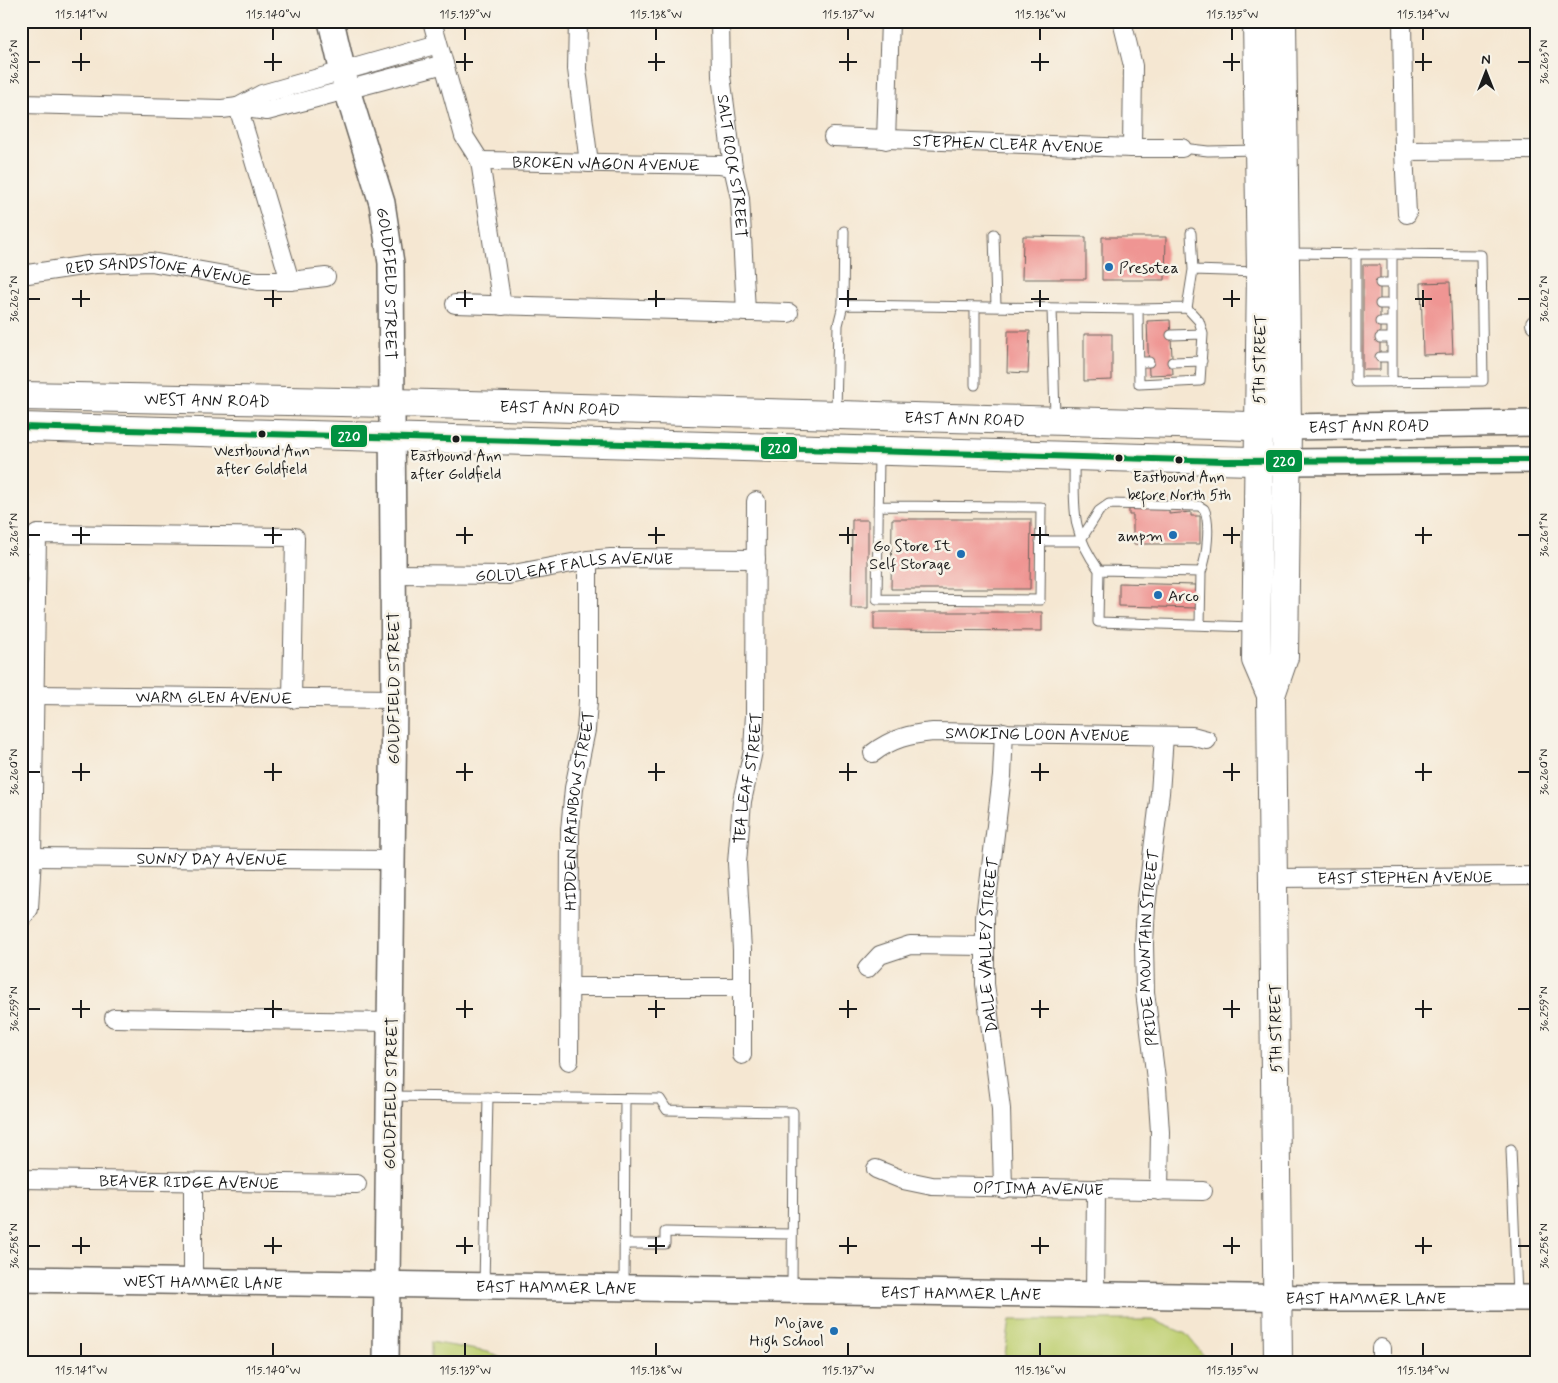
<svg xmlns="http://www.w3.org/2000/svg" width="1558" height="1383" viewBox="0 0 1558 1383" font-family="Mynerve,sans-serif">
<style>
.green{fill:#c0d073;stroke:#6e7648}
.building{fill:#ef9593}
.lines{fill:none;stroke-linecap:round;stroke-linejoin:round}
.lane-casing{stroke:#68635c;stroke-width:11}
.street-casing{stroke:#68635c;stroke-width:20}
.secondary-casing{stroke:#68635c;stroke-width:28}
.primary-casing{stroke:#68635c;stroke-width:30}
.lane{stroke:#fff;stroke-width:9}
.street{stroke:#fff;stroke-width:18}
.secondary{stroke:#fff;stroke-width:25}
.primary{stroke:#fff;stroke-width:28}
.bus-1-casing{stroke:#f7f3e8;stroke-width:10}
.bus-1{stroke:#009140;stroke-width:6}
.ticks{fill:none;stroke:#1c1c1c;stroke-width:2}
.poi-dot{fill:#1f6fb2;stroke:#f7f3e8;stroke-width:2}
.bus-dot{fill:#1c1c1c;stroke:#f7f3e8;stroke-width:2}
.labels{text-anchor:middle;stroke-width:5;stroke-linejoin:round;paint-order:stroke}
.bus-label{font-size:15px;fill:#1c1c1c;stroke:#f7f3e8}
.street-label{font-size:16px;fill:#1c1c1c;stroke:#f7f3e8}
.poi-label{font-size:16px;fill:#1c1c1c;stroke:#f7f3e8;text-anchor:end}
.line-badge{stroke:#f7f3e8;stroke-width:2}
.badge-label{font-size:14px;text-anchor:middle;font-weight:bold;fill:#fff}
.neatline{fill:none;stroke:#1c1c1c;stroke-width:2}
.ticks-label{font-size:12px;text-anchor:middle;fill:#1c1c1c}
</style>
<rect width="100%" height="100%" fill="#f7f3e8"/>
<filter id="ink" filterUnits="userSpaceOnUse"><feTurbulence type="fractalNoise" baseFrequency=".02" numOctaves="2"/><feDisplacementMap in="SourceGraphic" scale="10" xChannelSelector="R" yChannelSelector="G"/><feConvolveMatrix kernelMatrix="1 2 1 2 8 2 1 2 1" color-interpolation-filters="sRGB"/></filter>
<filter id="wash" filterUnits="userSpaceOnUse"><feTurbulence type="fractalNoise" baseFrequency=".0096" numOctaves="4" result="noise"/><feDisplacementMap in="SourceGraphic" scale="20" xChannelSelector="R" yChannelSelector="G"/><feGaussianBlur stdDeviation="1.12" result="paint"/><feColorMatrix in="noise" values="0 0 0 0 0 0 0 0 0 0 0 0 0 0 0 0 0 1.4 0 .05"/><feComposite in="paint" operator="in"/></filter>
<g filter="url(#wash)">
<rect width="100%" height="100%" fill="#f5e7d2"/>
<path class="green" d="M1010 1320H1153L1186 1334 1209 1362H1004Z
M431 1342 488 1352 509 1362H431Z"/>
<g id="blocks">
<path class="building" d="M1023 236 1086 237V279H1022Z
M1102 237H1166L1165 280H1102Z
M1363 265H1380V370H1363Z
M1450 282 1453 354 1423 355 1421 283Z
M1170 320 1173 374 1149 375 1147 321Z
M1008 331H1030L1028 373 1007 372Z
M1084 334H1112V380L1084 381Z
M1129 499H1170L1169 514 1191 512V516H1200V544H1133V515H1129Z
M892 519H1031L1030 589H891Z
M852 520H868V608H851Z
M1119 583 1196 585V608L1119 606Z
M874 612H1042V631L874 630Z"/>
</g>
</g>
<g filter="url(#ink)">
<use href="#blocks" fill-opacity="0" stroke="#68635c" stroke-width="1"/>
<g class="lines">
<g class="lane-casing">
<path id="lane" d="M1182 148 1208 151 1257 150
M844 231 843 305 1138 309 1139 384 1200 381 1203 334 1199 321 1187 308 1193 270 1258 272
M1191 233 1193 270
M994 234 996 307
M1288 253 1481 255 1483 381 1356 382V253
M1392 254V382
M1380 283H1392
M1380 304H1392
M975 307V385
M1052 308 1055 417
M1138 309 1187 308
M1380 322H1392
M1171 335 1203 334
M1380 338H1392
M1380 357H1392
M1139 362H1149
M1172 362 1202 361
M836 411 838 325 843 305
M1074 459C1075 508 1069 528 1099 570L1201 572 1200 625
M878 506 1041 507 1040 600 877 599 879 454
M1040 541H1080L1099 511 1109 504 1199 506 1204 509C1211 522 1207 558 1201 572
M1099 570 1098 622 1253 627
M390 1096 660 1099 667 1110 793 1112 792 1290
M1511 1149 1517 1296
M624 1244H665V1232L792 1234
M484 1285 488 1097
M624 1287 625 1099"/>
</g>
<g class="street-casing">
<g id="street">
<path d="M432 21 464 136 480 161 502 306"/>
<path d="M578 21 577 69 589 163"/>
<path id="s1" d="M720 21 721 76 733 167 740 198 746 312"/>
<path d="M1122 21 1133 66 1132 148"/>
<path d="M1402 21 1404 151 1407 214"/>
<path d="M21 104 222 109 238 107 267 111 444 64"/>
<path d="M238 107 262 94 438 44"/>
<path d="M238 107 290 281"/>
<path id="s2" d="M833 137 1132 148H1182"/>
<path d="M886 140 890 21"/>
<path d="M1404 151 1537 150"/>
<path id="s3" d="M480 161 720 165 733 167"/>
<path id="s4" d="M21 275 95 264 151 262 258 281H290L326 277"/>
<path d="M455 304 789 313"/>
<path d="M1535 324H1537"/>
<path id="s5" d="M393 574 508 575 588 560 611 558 756 559"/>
<path id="s6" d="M35 695 394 699"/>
<path id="s7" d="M873 753C891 739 910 734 933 732L1192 736 1207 740"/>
<path id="s8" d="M32 857 393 860"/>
<path id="s9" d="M1273 878 1537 876"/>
<path d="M21 919 29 909 32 857 37 534 295 537 292 699"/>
<path d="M867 969 880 955 910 945 985 946"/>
<path d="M569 987H742"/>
<path d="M114 1018 391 1022"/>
<path id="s10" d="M742 1055V950L737 863 742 801 753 751 755 714 756 501"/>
<path id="s11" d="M569 1061 570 830 574 788 586 730 588 701V560"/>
<path id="s12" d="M876 1169 903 1180 932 1186 1203 1191"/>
<path id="s13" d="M21 1179 357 1184"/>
<path d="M193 1182V1282"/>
<path id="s14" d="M1003 1189 1001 1109 985 984V917L1002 776 1004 732"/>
<path id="s15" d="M1159 1191 1160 1132 1157 1087 1145 992 1144 944 1146 906 1160 793 1164 736"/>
<path d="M1095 1294 1096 1190"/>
<path d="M1381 1348V1362"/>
</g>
</g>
<g class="secondary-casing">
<g id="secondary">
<path id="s16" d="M331 21 347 90 382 203 391 263 394 699 386 1362"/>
<path id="s17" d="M1287 427 1537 423"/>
<path d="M1287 462 1537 460"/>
<path id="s18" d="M21 1279 1315 1298H1537"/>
</g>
</g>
<g class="primary-casing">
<g id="primary">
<path d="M1257 21 1261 272 1256 660 1271 695"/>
<path id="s19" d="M21 396 393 403 1287 427"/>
<path d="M21 427 1287 462"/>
<path d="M1278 1362 1271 695 1284 657 1287 427 1282 21"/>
</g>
</g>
<use href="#lane" class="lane"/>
<use href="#street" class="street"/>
<use href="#secondary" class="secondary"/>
<use href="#primary" class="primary"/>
<g class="bus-1-casing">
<path id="bus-1" d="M21 427 1224 461 1537 460"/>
</g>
<use href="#bus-1" class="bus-1"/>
</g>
</g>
<path class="ticks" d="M81 28V40M273 28V40M465 28V40M656 28V40M848 28V40M1040 28V40M1232 28V40M1423 28V40M81 53V71M273 53V71M465 53V71M656 53V71M848 53V71M1040 53V71M1232 53V71M1423 53V71M28 62H40M72 62H90M264 62H282M456 62H473M648 62H665M839 62H857M1031 62H1049M1223 62H1240M1415 62H1432M1518 62H1530M81 290V307M273 290V307M465 290V307M656 290V307M848 290V307M1040 290V307M1232 290V307M1423 290V307M28 299H40M72 299H90M264 299H282M456 299H473M648 299H665M839 299H857M1031 299H1049M1223 299H1240M1415 299H1432M1518 299H1530M81 527V544M273 527V544M465 527V544M656 527V544M848 527V544M1040 527V544M1232 527V544M1423 527V544M28 535H40M72 535H90M264 535H282M456 535H473M648 535H665M839 535H857M1031 535H1049M1223 535H1240M1415 535H1432M1518 535H1530M81 763V781M273 763V781M465 763V781M656 763V781M848 763V781M1040 763V781M1232 763V781M1423 763V781M28 772H40M72 772H90M264 772H282M456 772H473M648 772H665M839 772H857M1031 772H1049M1223 772H1240M1415 772H1432M1518 772H1530M81 1000V1018M273 1000V1018M465 1000V1018M656 1000V1018M848 1000V1018M1040 1000V1018M1232 1000V1018M1423 1000V1018M28 1009H40M72 1009H90M264 1009H282M456 1009H473M648 1009H665M839 1009H857M1031 1009H1049M1223 1009H1240M1415 1009H1432M1518 1009H1530M81 1237V1254M273 1237V1254M465 1237V1254M656 1237V1254M848 1237V1254M1040 1237V1254M1232 1237V1254M1423 1237V1254M28 1246H40M72 1246H90M264 1246H282M456 1246H473M648 1246H665M839 1246H857M1031 1246H1049M1223 1246H1240M1415 1246H1432M1518 1246H1530M81 1343V1356M273 1343V1356M465 1343V1356M656 1343V1356M848 1343V1356M1040 1343V1356M1232 1343V1356M1423 1343V1356"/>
<g class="poi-dot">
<circle cx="1109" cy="267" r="5"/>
<circle cx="1173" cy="535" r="5"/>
<circle cx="961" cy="554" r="5"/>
<circle cx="1158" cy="595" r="5"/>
<circle cx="834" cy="1331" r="5"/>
</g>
<g class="bus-dot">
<circle cx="262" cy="434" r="4.5"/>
<circle cx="456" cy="439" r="4.5"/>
<circle cx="1119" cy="458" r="4.5"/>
<circle cx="1179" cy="460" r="4.5"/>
</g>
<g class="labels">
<g class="bus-label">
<text x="262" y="456">Westbound Ann<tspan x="262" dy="18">after Goldfield</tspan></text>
<text x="456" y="461">Eastbound Ann<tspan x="456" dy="18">after Goldfield</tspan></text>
<text x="1179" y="482">Eastbound Ann<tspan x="1179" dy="18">before North 5th</tspan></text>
</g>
<g class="street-label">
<text dy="6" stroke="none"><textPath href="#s2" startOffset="175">STEPHEN CLEAR AVENUE</textPath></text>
<text dy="6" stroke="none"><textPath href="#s3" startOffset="126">BROKEN WAGON AVENUE</textPath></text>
<text dy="6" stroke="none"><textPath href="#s1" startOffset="146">SALT ROCK STREET</textPath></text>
<text dy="6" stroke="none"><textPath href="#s4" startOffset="139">RED SANDSTONE AVENUE</textPath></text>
<text dy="6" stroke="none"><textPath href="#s16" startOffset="270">GOLDFIELD STREET</textPath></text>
<text transform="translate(1259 359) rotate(-89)" y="6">5TH STREET</text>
<text dy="6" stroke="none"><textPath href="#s19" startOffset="186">WEST ANN ROAD</textPath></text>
<text dy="6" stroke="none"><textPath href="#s19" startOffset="539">EAST ANN ROAD</textPath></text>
<text dy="6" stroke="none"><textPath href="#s19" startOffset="944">EAST ANN ROAD</textPath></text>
<text dy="6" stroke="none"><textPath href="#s17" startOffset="82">EAST ANN ROAD</textPath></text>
<text dy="6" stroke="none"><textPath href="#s5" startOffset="182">GOLDLEAF FALLS AVENUE</textPath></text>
<text transform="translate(393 688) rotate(-90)" y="6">GOLDFIELD STREET</text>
<text dy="6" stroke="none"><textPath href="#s6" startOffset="179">WARM GLEN AVENUE</textPath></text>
<text dy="6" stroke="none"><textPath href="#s7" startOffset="169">SMOKING LOON AVENUE</textPath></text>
<text dy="6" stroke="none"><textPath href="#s10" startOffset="278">TEA LEAF STREET</textPath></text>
<text dy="6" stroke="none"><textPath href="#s11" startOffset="251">HIDDEN RAINBOW STREET</textPath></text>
<text dy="6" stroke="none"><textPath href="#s8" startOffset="180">SUNNY DAY AVENUE</textPath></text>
<text dy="6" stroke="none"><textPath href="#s9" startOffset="132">EAST STEPHEN AVENUE</textPath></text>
<text dy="6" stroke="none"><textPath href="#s14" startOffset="245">DALLE VALLEY STREET</textPath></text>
<text dy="6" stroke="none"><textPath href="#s15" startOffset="244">PRIDE MOUNTAIN STREET</textPath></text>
<text transform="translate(1275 1028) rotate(-91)" y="6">5TH STREET</text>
<text transform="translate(390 1093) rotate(-89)" y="6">GOLDFIELD STREET</text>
<text dy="6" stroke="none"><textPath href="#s13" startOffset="168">BEAVER RIDGE AVENUE</textPath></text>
<text dy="6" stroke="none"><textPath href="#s12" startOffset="165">OPTIMA AVENUE</textPath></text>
<text dy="6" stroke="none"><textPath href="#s18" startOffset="182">WEST HAMMER LANE</textPath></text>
<text dy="6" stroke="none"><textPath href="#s18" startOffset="535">EAST HAMMER LANE</textPath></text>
<text dy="6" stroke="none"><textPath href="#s18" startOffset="940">EAST HAMMER LANE</textPath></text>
<text dy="6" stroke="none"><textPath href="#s18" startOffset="1345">EAST HAMMER LANE</textPath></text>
</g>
<g class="poi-label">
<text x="1119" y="273" text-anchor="start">Presotea</text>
<text x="1163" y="541">ampm</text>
<text x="951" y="551">Go Store It<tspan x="951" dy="18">Self Storage</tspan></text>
<text x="1168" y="601" text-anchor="start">Arco</text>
<text x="824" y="1328">Mojave<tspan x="824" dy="18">High School</tspan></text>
</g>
</g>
<g class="line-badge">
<rect x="330" y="424" width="38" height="24" rx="5" fill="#009140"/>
<rect x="760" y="436" width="38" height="24" rx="5" fill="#009140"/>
<rect x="1265" y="449" width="38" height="24" rx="5" fill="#009140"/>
</g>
<g class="badge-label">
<text x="349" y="441">220</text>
<text x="779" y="453">220</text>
<text x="1284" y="466">220</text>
</g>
<rect width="1558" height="1383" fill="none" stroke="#f7f3e8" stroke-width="55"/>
<g transform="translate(1486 72)" stroke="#f7f3e8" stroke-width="4" paint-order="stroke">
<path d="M0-4L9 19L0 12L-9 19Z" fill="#1c1c1c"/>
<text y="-8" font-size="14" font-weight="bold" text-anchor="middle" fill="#1c1c1c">N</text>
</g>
<rect x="28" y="28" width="1502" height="1328" class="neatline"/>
<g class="ticks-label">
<text x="81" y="18">115.141°W</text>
<text x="273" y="18">115.140°W</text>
<text x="465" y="18">115.139°W</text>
<text x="656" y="18">115.138°W</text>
<text x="848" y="18">115.137°W</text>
<text x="1040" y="18">115.136°W</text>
<text x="1232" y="18">115.135°W</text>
<text x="1423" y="18">115.134°W</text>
<text transform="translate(14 62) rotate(-90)" y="4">36.263°N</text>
<text transform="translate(1544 62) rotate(-90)" y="4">36.263°N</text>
<text transform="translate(14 299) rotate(-90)" y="4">36.262°N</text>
<text transform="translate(1544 299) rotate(-90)" y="4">36.262°N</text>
<text transform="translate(14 535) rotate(-90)" y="4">36.261°N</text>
<text transform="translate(1544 535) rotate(-90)" y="4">36.261°N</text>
<text transform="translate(14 772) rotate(-90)" y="4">36.260°N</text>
<text transform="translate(1544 772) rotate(-90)" y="4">36.260°N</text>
<text transform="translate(14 1009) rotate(-90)" y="4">36.259°N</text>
<text transform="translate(1544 1009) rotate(-90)" y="4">36.259°N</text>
<text transform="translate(14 1246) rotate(-90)" y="4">36.258°N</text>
<text transform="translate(1544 1246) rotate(-90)" y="4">36.258°N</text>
<text x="81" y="1374">115.141°W</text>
<text x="273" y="1374">115.140°W</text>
<text x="465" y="1374">115.139°W</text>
<text x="656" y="1374">115.138°W</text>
<text x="848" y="1374">115.137°W</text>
<text x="1040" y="1374">115.136°W</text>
<text x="1232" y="1374">115.135°W</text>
<text x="1423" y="1374">115.134°W</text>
</g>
</svg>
